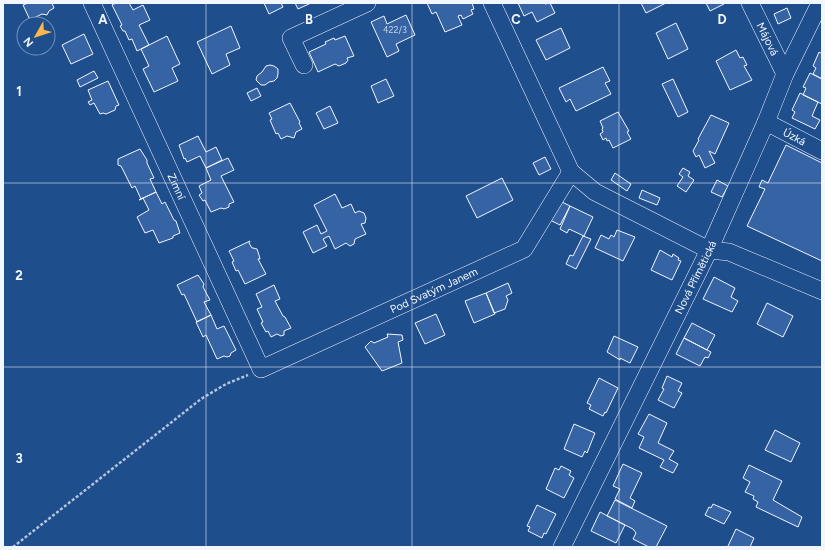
<svg xmlns="http://www.w3.org/2000/svg" width="825" height="550" viewBox="0 0 825 550" font-family="Figtree,sans-serif">
<style>
.building{fill:#3563a3;stroke:#f2f6ff}
.lines{fill:none;stroke-linecap:round;stroke-linejoin:round}
.minor-casing{stroke:#f2f6ff;stroke-width:18}
.path{stroke:#b3c4dc;stroke-width:2.5;stroke-dasharray:3 2;stroke-linecap:butt}
.minor{stroke:#1f4e8c;stroke-width:17}
.grid{fill:none;stroke:#f2f6ff;stroke-width:1;stroke-opacity:0.55}
.labels{text-anchor:middle;stroke-width:3;stroke-linejoin:round;paint-order:stroke}
.number-label{font-size:9px;fill:#c3d1e8}
.street-label{font-size:11px;fill:#f2f6ff;stroke:#1f4e8c}
.grid-label{font-size:13px;text-anchor:middle;font-weight:bold;fill:#f2f6ff;stroke:#1f4e8c;stroke-width:3;stroke-linejoin:round;paint-order:stroke}
</style>
<rect width="100%" height="100%" fill="#1f4e8c"/>
<path class="building" d="M28 3H52L54 8 49 11 47 15 42 14 30 20 23 5Z
M116 3H129L133 10 143 5 150 20 139 25 149 45 137 51 132 39 129 40 125 31H123L120 26 122 25 112 5Z
M264 3H281L283 7 269 14Z
M295 3H311L298 9Z
M427 3H472L474 9 471 10 473 14 463 19 461 15 458 16 462 25 445 32 436 12 432 14Z
M518 3H545V4L550 3 555 13 537 22 532 12 524 16Z
M641 3H666L646 13Z
M706 3H724V4L710 11Z
M787 8 791 18 778 24 774 14Z
M406 15 415 35 396 44 399 51 387 57 371 22 384 16 387 24Z
M676 23 688 49 668 59 656 33Z
M231 26 240 48 226 54 230 65 212 74 197 42Z
M561 28 570 48 546 60 536 40Z
M84 34 93 54 71 64 62 45Z
M167 36 180 64 172 68 178 81 154 92 143 69 149 66 141 49Z
M345 36 354 56 347 58 348 60 346 63 339 66 335 64 318 72 309 52 326 44 325 42 334 38 335 40Z
M736 50 740 58 743 57 747 65 744 66 752 80 730 90 716 61Z
M819 52 822 54V79L813 74 816 68 813 66Z
M270 65 274 66 278 69V74L277 78 274 81 269 82 265 85H261L256 80 257 76 262 72 266 66Z
M603 67 610 81 605 83 611 94 576 111 570 99 566 102 559 88Z
M94 71 98 78 80 87 77 80Z
M810 73 822 79V104L803 95 806 88 803 87Z
M386 79 394 96 378 103 371 86Z
M673 79 688 112 678 117 662 84Z
M108 81 119 105 116 106 115 110 106 114 103 113 100 114 94 103 90 105 88 102 92 100 88 90Z
M257 88 261 96 251 101 247 93Z
M800 93 818 102 812 116 820 120 815 129 792 118 795 112 792 110Z
M290 103 300 122 299 123 302 129 296 132 294 138 287 136 281 139 278 133 276 134 270 120 272 119 269 113Z
M330 106 338 123 324 129 316 113Z
M618 112 629 131 627 132 631 139 613 148 609 140 607 141 606 138 603 140 600 134 603 132 602 129 603 128 600 121Z
M711 115 729 123 715 154 709 151 715 163 705 168 699 155 696 157 693 151 699 140 698 139Z
M198 136 206 152 216 147 222 160 206 168 200 156 187 162 185 158 184 159 179 145Z
M786 145 822 163V261L747 226 765 189 759 187 762 180 768 183Z
M140 149 147 160V163L154 178 150 179 156 192 141 199 135 186 132 188 121 166 118 165V159Z
M545 157 551 169 539 175 533 163Z
M228 158 234 170 221 176 234 202 229 204V207L224 209 221 208 211 212 205 200 203 201 199 195 202 193 199 186 211 180 206 168Z
M683 168 690 172 688 176 694 180 686 192 677 186 683 177 679 174Z
M615 173 631 184 627 191 611 180Z
M502 178 513 200 477 218 466 196Z
M717 180 728 186 722 197 711 192Z
M642 190 660 198 657 205 639 198Z
M156 192 162 204 165 202 174 220 176 221 180 233 173 236V238L159 243 153 230 145 233 137 217 149 210 143 198 139 200Z
M335 194 342 208 351 204 355 213 359 211 364 213 366 218 365 223 361 224 366 234 355 239 354 244 350 246 346 243 335 249 329 236 323 239 327 246 313 253 303 232 317 225 321 234 327 231 314 205Z
M560 201 570 206 560 225 550 220Z
M570 206 593 217 584 236 569 229 567 233 560 229Z
M617 230 635 237 623 261 595 248 601 235 609 239 611 235 614 237Z
M583 236 591 239 576 269 566 264 570 255 573 256Z
M250 241 249 243 252 248H253L257 249 259 255 260 259H258L266 274 245 284 238 270 236 271 232 262 234 261 229 251Z
M660 250 672 257 673 254 679 258 678 260 681 261 672 280 651 270Z
M198 275 204 284 203 287 210 300 204 302 211 315 197 322 184 294 182 295 177 285Z
M714 277 735 288 731 297 738 301 732 312 703 299Z
M508 283 512 293 506 296 508 300 505 309 494 313 486 293Z
M274 285 280 299 275 301 283 316 285 317 291 328 284 331V335L281 336 277 334 271 337 268 331 266 332 261 323 263 322 257 309 262 307 256 294Z
M486 293 495 314 474 323 465 301Z
M767 303 793 316 783 337 757 324Z
M436 314 445 335 425 344 415 323Z
M211 315 217 329 224 326 236 350 231 353 230 356 227 357 224 356 217 359 206 335 203 337 196 322Z
M692 323 715 335 707 350 684 338Z
M387 334 402 335 403 340 398 342 402 363 382 371 365 347 371 341 374 343 388 337Z
M614 336 638 347 630 363 620 358V360L607 352Z
M684 338 711 352 708 358 705 357 700 366 676 354Z
M667 376 682 383 678 391 682 393 674 408 658 400 664 389 662 388Z
M599 378 618 388 606 413 605 412 603 416 589 409 591 405 587 403Z
M649 414 667 423 658 443 674 451 669 459 678 464 673 473 660 467 664 460 639 448 644 437 638 434Z
M574 424 595 433 587 453 585 451 582 457 564 449Z
M775 430 800 443 791 462 765 450Z
M623 464 642 473 630 498 635 501 632 508 615 499 620 489 613 486Z
M749 465 782 481 773 500 802 517 798 527 756 507 758 502 753 499 754 496 745 492 750 482 743 478Z
M561 466 571 471 569 475 574 478 564 498 546 489 555 468 559 470Z
M615 500 667 526 656 547H649L633 539 636 533 633 529 607 516Z
M713 504 731 512 724 524 705 515 709 507 711 508Z
M537 505 556 514 546 534 544 533 542 538 528 531 530 527 527 526Z
M600 512 625 525 616 543 591 531Z
M736 529 754 538 750 547H731L728 546Z"/>
<g class="lines">
<g class="minor-casing">
<g id="minor">
<path id="s1" d="M92 3 261 369 524 249 571 172"/>
<path d="M492 3 571 172 595 192 709 250 729 252 822 291"/>
<path id="s2" d="M750 3 785 74"/>
<path d="M304 65 291 38 367 3"/>
<path id="s3" d="M766 122 822 151"/>
<path id="s4" d="M562 547 709 250 766 122 785 74 820 3"/>
</g>
</g>
<path class="path" d="M13 547 201 399 226 384 248 375"/>
<use href="#minor" class="minor"/>
</g>
<path class="grid" d="M206 3V547M412 3V547M619 3V547M3 183H822M3 367H822"/>
<g class="labels">
<g class="number-label">
<text x="395" y="33">422/3</text>
</g>
<g class="street-label">
<text dy="4" stroke="none"><textPath href="#s2" startOffset="40">Májová</textPath></text>
<text dy="4" stroke="none"><textPath href="#s3" startOffset="32">Úzká</textPath></text>
<text dy="4" stroke="none"><textPath href="#s1" startOffset="202">Zimní</textPath></text>
<text dy="4" stroke="none"><textPath href="#s4" startOffset="301">Nová Přímětická</textPath></text>
<text dy="4" stroke="none"><textPath href="#s1" startOffset="593">Pod Svatým Janem</textPath></text>
</g>
</g>
<g class="grid-label">
<text x="103" y="24">A</text>
<text x="309" y="24">B</text>
<text x="516" y="24">C</text>
<text x="722" y="24">D</text>
<text x="19" y="96">1</text>
<text x="19" y="280">2</text>
<text x="19" y="463">3</text>
</g>
<rect width="825" height="550" fill="none" stroke="#f2f6ff" stroke-width="8"/>
<g transform="translate(36 36) rotate(231)"><circle r="19" fill="#1f4e8c" stroke="#7391ba"/>
<path d="M0-3L7 15L0 10L-7 15Z" fill="#ffb74d"/>
<text y="-6" font-size="11" font-weight="bold" text-anchor="middle" fill="#f2f6ff">N</text>
</g>
</svg>
